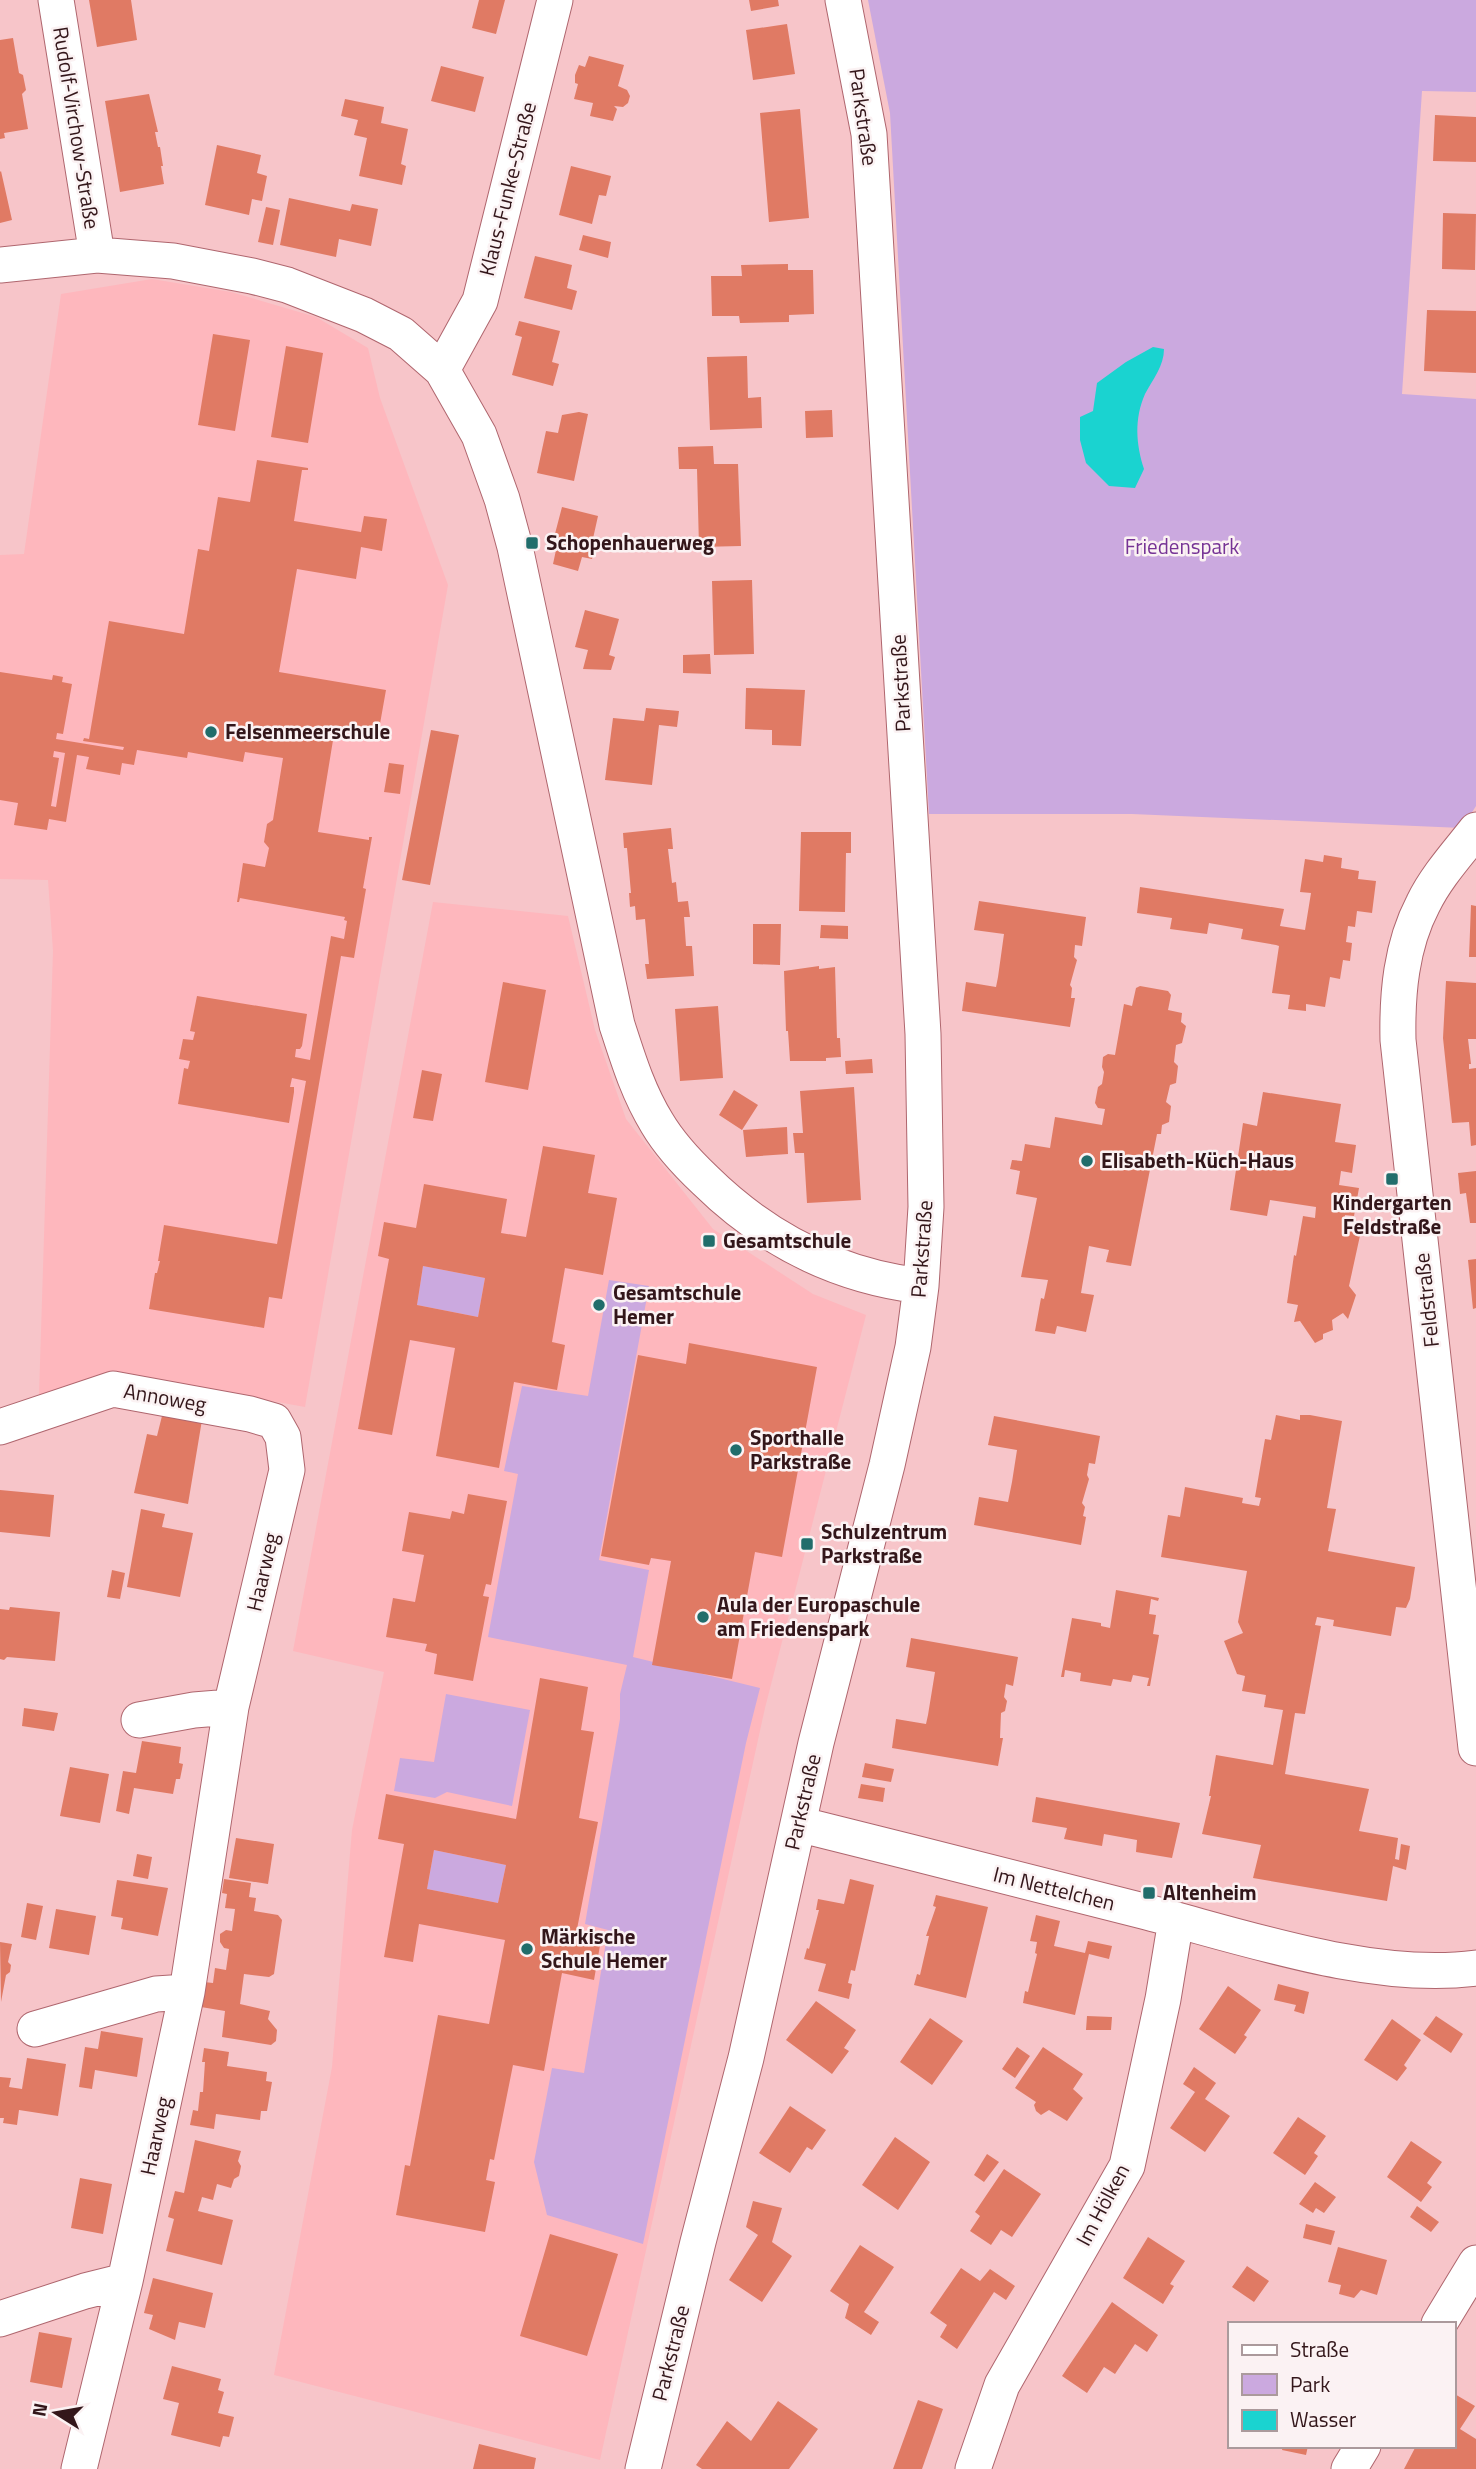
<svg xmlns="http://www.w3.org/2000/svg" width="1476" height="2469" viewBox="0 0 1476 2469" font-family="'Titillium Web',sans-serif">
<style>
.built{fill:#feb7bd}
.green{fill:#cba9df}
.water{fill:#1ad3d0}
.building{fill:#e07a64;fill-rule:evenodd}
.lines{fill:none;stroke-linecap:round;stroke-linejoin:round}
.street-casing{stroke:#af666e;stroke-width:37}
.street{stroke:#fff;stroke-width:35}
.poi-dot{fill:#216d6b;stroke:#fbf2f3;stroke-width:2.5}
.labels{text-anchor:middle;stroke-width:5;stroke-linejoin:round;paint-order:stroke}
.street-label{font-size:21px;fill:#33161a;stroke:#fbf2f3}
.poi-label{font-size:21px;font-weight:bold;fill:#33161a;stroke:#fbf2f3;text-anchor:start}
.park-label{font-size:21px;fill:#763395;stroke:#fbf2f3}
</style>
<rect width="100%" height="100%" fill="#f7c5c9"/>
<path class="built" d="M152 279 231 292 316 317 368 348 380 398 448 585 305 1407 125 1374 39 1395 53 951 48 880 0 879V555L24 554 61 294Z
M433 902 568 916 595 1030 626 1119 713 1229 813 1294 866 1315 765 1708 600 2460 274 2375 332 2067 352 1830 384 1672 293 1651Z"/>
<path class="green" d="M868 0H1476V92L1422 91 1402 394 1476 399V806L1462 828 1132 814H929L890 113Z
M423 1266 485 1278 478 1317 417 1305Z
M609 1280 649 1286 599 1560 649 1570 633 1657 760 1688 746 1743 643 2244 547 2215 534 2162 552 2068 584 2073 608 1930 585 1924 620 1719V1694L627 1665 488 1637 518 1474 504 1471 522 1386 588 1396Z
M446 1694 530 1710 512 1806 447 1792 435 1798 394 1791 400 1758 434 1762Z
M434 1850 506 1865 498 1903 427 1889Z"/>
<path class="water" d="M1153 347 1164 349C1164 366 1153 379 1145 394 1134 419 1136 444 1144 469L1135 488 1109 486 1086 463 1080 440V417L1093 411 1097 383 1126 362Z"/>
<path class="building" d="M89 0H131L137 40 97 47Z
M479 0H505L496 34 472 28Z
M749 0H778L779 6 751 11Z
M787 24 795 74 753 80 746 30Z
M13 38 19 73 23 75 26 90 22 94 28 129 4 133 5 138 0 139V40Z
M589 56 624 65 618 86 627 90 630 96 628 103 623 107 614 106 617 109 613 121 590 116 593 103 574 99 578 84 575 83V75L579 65 585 67Z
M441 66 484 77 475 112 431 101Z
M149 94 158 132H155L158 147H160L163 166H161L164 184 120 192 105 101Z
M345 99 384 107 381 123 408 129 401 164 406 166 402 185 359 176 367 138 354 135 358 120 341 116Z
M800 109 809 218 769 222 760 113Z
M1435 115 1476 117V162L1433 161Z
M217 145 261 155 257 173 267 176 262 201 252 199 249 215 205 205Z
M571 166 611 176 606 196 599 195 592 224 559 215Z
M1 171 12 220 0 223V172Z
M289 198 350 211 352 204 378 209 371 246 339 239 336 257 280 245Z
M266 207 280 210 273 245 258 242Z
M1443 213 1476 214 1475 270 1442 269Z
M583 235 611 242 608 258 579 250Z
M535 256 572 265 567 288 577 291 572 310 524 298Z
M788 264V270H813L814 314 789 315V322L740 323 739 316H712L711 276H742L741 265Z
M1427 310 1476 311V373L1424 371Z
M519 321 560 331 552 362 559 364 553 386 512 375 522 337 515 335Z
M213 334 250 340 235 431 198 425Z
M286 346 323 353 308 443 271 437Z
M747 356 748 398 761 397 762 428 710 430 707 357Z
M832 410 833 437 806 438 805 411Z
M579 412 588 414 574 481 537 473 546 431 558 433 562 415Z
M713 446 714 464H738L741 546 699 547 697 469H679L678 447Z
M257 460 308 468V470H302L294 521 361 532 364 516 387 519 382 551 361 547 356 579 297 569 279 672 386 690 378 735 335 728 318 832 369 840V837H372L363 888 366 889 354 958 341 956 282 1299 269 1297 264 1328 149 1309 155 1273H157L160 1261H158L164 1225 277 1244 306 1081 292 1078 290 1087H294V1092L289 1123 178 1104 184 1068 188 1069 190 1061 179 1059 183 1039 193 1040 195 1032 190 1031 197 996 307 1014 302 1046 300 1049H296L295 1057 310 1060 331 936 344 939 347 921 344 920 345 917 240 898 239 902H237L243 863 265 867 269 848 264 842 267 824 273 820 283 758 245 752 243 762 188 752 187 758 137 750 134 765 122 763 120 775 86 769 89 757 77 755 66 822 49 819 47 830 14 825 18 803 0 800V672L52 680 53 675 63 677 62 682 72 684 63 734 57 733 56 739 123 750 124 747 83 741 84 738 89 739 109 621 184 634 198 549 209 551 218 497 250 502ZM54 751 65 753 56 807 51 806 59 758 53 757Z
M562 507 598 516 592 543 596 544 592 559 582 557 578 571 553 564 556 550 551 549Z
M752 580 754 654 714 655 712 581Z
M585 610 619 619 609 655 615 657 611 670 583 669 588 650 575 647Z
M710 654 711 674 683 673V655Z
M746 688 805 690 801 746 772 745V730L745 729Z
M646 708 679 711 677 727 659 725 652 785 605 780 613 718 644 721Z
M431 730 459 735 430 885 402 880Z
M389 763 404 765 400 794 384 792Z
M671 828 673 849H668L672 883 676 882 678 902 688 901 690 917H684L686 946H692L694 976 647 979 645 964H649L645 919 636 920 635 906 630 907 629 893H631L627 848H624L623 833Z
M801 832H851V853H846L845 912 799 911Z
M1324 855 1342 858 1341 868 1359 871 1358 879 1376 881 1372 913 1357 911 1355 927 1348 926 1346 942 1352 943 1350 961 1343 960 1340 979 1330 977 1325 1007 1306 1004V1011L1288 1009 1290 995 1272 993 1279 946 1276 945 1241 939 1243 929 1209 923 1207 934 1170 929 1172 918 1137 913 1140 887 1284 909 1280 926 1305 930 1311 893 1300 892 1305 859 1323 862Z
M979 901 1086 917 1082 946 1075 945 1074 957 1077 960 1070 985 1072 988 1071 998H1075L1070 1027 962 1011 966 982 996 987 998 977 1004 934 974 930Z
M1471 905 1476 906V957H1469Z
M753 924H781L780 965 753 964Z
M821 925 848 926V939L820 938Z
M819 966V969L835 967 837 1038H840L841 1057 826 1058V1061H790L788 1031H786L784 971Z
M1446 981 1476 983V1039H1468L1471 1064H1469V1069L1476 1068V1145L1471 1146 1469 1122 1452 1123 1443 1038Z
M503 982 546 990 528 1090 485 1082Z
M1140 986 1168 991 1171 995 1168 1010 1182 1013 1181 1022 1186 1026 1182 1043 1176 1045 1174 1062 1178 1066 1176 1083 1170 1085 1166 1102 1171 1106 1169 1122 1162 1125 1161 1134H1157L1131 1266 1106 1262 1109 1250 1089 1246 1081 1293 1094 1295 1086 1332 1057 1326 1055 1334 1035 1331 1041 1298 1044 1299 1048 1280 1021 1277 1037 1198 1016 1194 1020 1171 1010 1169 1012 1160 1022 1161 1025 1144 1050 1148 1055 1117 1102 1125 1105 1109 1098 1108 1095 1103 1098 1087 1102 1084 1104 1072 1102 1067 1103 1057 1108 1054 1115 1055 1124 1004 1132 1006 1136 988Z
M718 1006 723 1078 680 1081 675 1009Z
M872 1059 873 1073 846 1074 845 1061Z
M422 1070 442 1074 433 1121 413 1118Z
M854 1087 861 1200 807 1203 804 1153H795L793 1133H803L800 1091Z
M734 1090 758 1105 742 1130 719 1115Z
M1263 1092 1341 1104 1335 1142 1356 1145 1352 1173 1341 1171 1339 1185 1359 1188 1354 1216 1345 1215 1343 1229 1361 1231 1349 1286 1356 1295 1348 1319 1343 1313 1332 1320 1333 1330 1323 1334V1339L1315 1343 1300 1321 1294 1322 1298 1305 1287 1303 1294 1255 1296 1256 1303 1216 1315 1218 1316 1207 1270 1200 1267 1216 1230 1210 1243 1123 1257 1126Z
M787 1127 788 1154 746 1157 743 1130Z
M543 1146 595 1155 588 1193 617 1198 603 1275 565 1268 552 1342 565 1345 557 1390 514 1382 499 1468 436 1456 455 1348 410 1340 392 1435 358 1429 389 1259 378 1256 384 1222 416 1228 424 1184 507 1199 501 1233 526 1237ZM423 1266 485 1278 478 1317 417 1305Z
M1476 1171V1223H1470L1466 1193 1460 1194 1458 1173Z
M1476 1259V1308L1473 1309 1468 1260Z
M689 1343 817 1367 782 1557 755 1552 732 1679 652 1665 671 1561 651 1558 649 1565 601 1556 638 1355 686 1364Z
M163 1412 202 1420 188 1504 134 1493 147 1434 157 1436Z
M1276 1415 1300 1420V1415H1310L1342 1421 1327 1508 1336 1509 1328 1551 1415 1567 1410 1599 1406 1608 1396 1607 1391 1636 1333 1626 1334 1620 1317 1617 1315 1625 1321 1626 1305 1714 1295 1713 1285 1774 1369 1789 1359 1831 1398 1838 1395 1859 1399 1860 1401 1844 1410 1846 1406 1870 1393 1866 1387 1901 1253 1878 1261 1845 1202 1834 1211 1796H1209L1216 1755 1273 1765 1283 1710 1264 1707 1266 1695 1242 1691 1245 1676 1237 1674 1224 1641 1243 1633 1238 1622 1247 1571 1161 1557 1168 1515 1180 1517 1185 1487 1243 1498 1242 1503 1259 1506 1261 1498 1255 1497 1265 1439 1271 1440Z
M994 1416 1100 1436 1095 1464 1089 1463 1087 1475 1089 1479 1082 1503 1085 1507 1083 1516 1086 1517 1081 1545 974 1525 979 1497 1008 1502 1012 1482 1017 1450 988 1445Z
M0 1490 54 1495 50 1537 0 1532Z
M468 1494 507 1501 491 1585 486 1584 483 1596 489 1597 473 1681 434 1674 437 1654 425 1651 427 1644 386 1637 393 1598 415 1602 424 1555 402 1551 409 1512 450 1519 452 1511 464 1514Z
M141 1509 165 1514 162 1527 193 1533 180 1597 127 1587Z
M112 1570 125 1573 120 1599 107 1597Z
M1116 1590 1159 1598 1158 1601 1151 1599 1149 1614 1156 1615 1153 1634 1159 1635 1150 1686H1147L1149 1678 1133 1675 1131 1682 1113 1679 1111 1686 1080 1681 1081 1673 1065 1670 1064 1677H1061L1072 1618 1101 1623V1626L1110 1628Z
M10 1607 60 1612 55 1661 7 1657 4 1660 0 1659V1609L9 1610Z
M911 1638 1018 1657 1013 1686 1006 1684 1004 1697 1007 1701 1005 1711 1001 1713 1000 1738H1003L998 1766 892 1748 896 1719 926 1724 928 1715 935 1672 906 1667Z
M540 1678 588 1687 581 1730 594 1732 579 1818 598 1822 577 1929 602 1934 594 1980 562 1973 544 2071 513 2065 494 2160 490 2159 486 2180 495 2182 485 2232 396 2215 405 2165 410 2166 438 2015 489 2024 505 1940 419 1924 413 1962 384 1957 404 1844 378 1839 386 1794 516 1819ZM434 1850 506 1865 498 1903 427 1889Z
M24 1708 58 1713 54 1731 22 1726Z
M142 1741 181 1747 179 1763 183 1764 180 1779H176L173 1794 134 1788 129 1814 116 1811 123 1771 136 1773Z
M865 1763 894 1769 891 1782 862 1777Z
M70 1767 109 1774 100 1823 60 1816Z
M861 1784 885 1788 883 1802 858 1798Z
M1036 1797 1180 1823 1172 1858 1136 1852 1137 1840 1104 1834 1102 1846 1064 1839 1067 1828 1032 1822Z
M236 1838 274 1844 268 1884 229 1878Z
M137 1854 152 1857 148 1879 133 1876Z
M224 1879 251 1883 249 1897 256 1898 254 1911 278 1915 282 1920 274 1974 269 1977 244 1974 240 2004 270 2011 268 2019 277 2030 276 2041 271 2045 222 2037 225 2011 201 2007 204 1982 213 1983 215 1968 226 1970 229 1949 224 1948 220 1942V1934L226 1930 232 1931 235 1909 225 1908 227 1894 222 1893Z
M850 1879 874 1885 855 1971 851 1970 848 1983 852 1984 849 1999 818 1991 826 1964 804 1959 807 1948 809 1949 819 1910H816L818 1899 844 1904Z
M117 1880 168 1888 158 1936 121 1929 123 1918 111 1916Z
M936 1895 988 1907 966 1998 914 1985 917 1974 920 1975 929 1936H926L936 1907 933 1906Z
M27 1903 43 1906 36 1940 21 1937Z
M56 1909 96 1916 89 1955 49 1948Z
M1036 1915 1060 1921 1054 1946 1085 1953 1088 1941 1112 1946 1109 1959 1089 1954 1075 2015 1023 2003 1025 1991 1028 1992 1037 1954 1035 1953 1037 1942 1030 1941Z
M0 1942 12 1944 8 1962 11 1965 10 1972 6 1975 1 2002Z
M1278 1984 1309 1992 1304 2014 1294 2011 1296 2005 1274 2000Z
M1228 1986 1261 2010 1244 2035 1247 2037 1235 2054 1199 2029Z
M816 2001 856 2030 844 2048 849 2051 832 2074 786 2040Z
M1087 2016 1112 2017 1111 2030H1086Z
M1436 2016 1463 2034 1451 2053 1423 2034Z
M930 2018 963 2041 932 2085 900 2062Z
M1392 2019 1421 2040 1404 2065 1407 2068 1397 2081 1364 2060Z
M101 2031 143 2038 137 2077 95 2070 92 2089 79 2087 85 2047 98 2049Z
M1017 2047 1030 2056 1015 2078 1002 2069Z
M1043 2047 1083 2074 1073 2089 1083 2098 1067 2121 1049 2110 1041 2115 1036 2111 1034 2105 1036 2102 1015 2088Z
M204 2048 229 2052 227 2066 267 2072 266 2081 272 2082 267 2111H261L260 2120 216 2114 214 2129 190 2125 193 2110 198 2111 200 2092H203L205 2062H202Z
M27 2058 66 2064 58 2116 19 2110 17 2125 3 2123 4 2118H0V2077L11 2078 9 2087 22 2089Z
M1194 2067 1216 2083 1205 2099 1230 2116 1205 2152 1170 2128 1195 2092 1183 2084Z
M790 2106 826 2130 812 2150 807 2147 790 2173 759 2153Z
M1298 2117 1326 2136 1314 2153 1318 2156 1305 2175 1273 2153Z
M895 2137 930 2162 898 2210 862 2185Z
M195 2140 241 2151 238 2161 241 2166 239 2176 234 2179 231 2188 217 2184 213 2200 202 2197 198 2211 233 2220 222 2265 166 2251 174 2219 168 2217 175 2191 184 2193Z
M1411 2141 1442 2162 1427 2183 1432 2187 1421 2202 1387 2177Z
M987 2154 999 2162 984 2182 974 2175Z
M1004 2169 1041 2194 1012 2237 1001 2230 991 2245 970 2231 980 2216 975 2212Z
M80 2178 112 2184 103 2234 71 2228Z
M1315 2182 1336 2197 1324 2213 1316 2208 1313 2213 1299 2204Z
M753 2201 782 2208 772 2242 792 2256 762 2302 729 2280 758 2235 746 2227Z
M1417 2206 1439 2222 1431 2232 1410 2217Z
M1306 2224 1335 2231 1331 2245 1303 2238Z
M550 2234 618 2254 587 2356 520 2336Z
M1148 2237 1185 2261 1170 2284 1174 2286 1163 2304 1123 2278Z
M860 2245 894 2267 864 2312 879 2322 871 2335 845 2318 849 2304 830 2291Z
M1338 2247 1387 2260 1377 2295 1361 2290 1354 2298 1339 2294 1341 2285 1328 2282Z
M1247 2266 1269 2281 1254 2302 1232 2287Z
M961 2268 980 2281 990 2269 1015 2286 1006 2300 994 2292 957 2349 940 2337 947 2325 930 2313Z
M153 2278 213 2293 205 2328 179 2322 175 2340 149 2329 153 2315 144 2313Z
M1112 2302 1158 2335 1147 2352 1135 2344 1115 2374 1104 2367 1087 2393 1062 2376Z
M39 2332 72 2338 62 2388 30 2382Z
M172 2366 221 2379 218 2390 224 2392 218 2413 234 2417 229 2437 223 2436 220 2447 171 2435 179 2403 163 2399Z
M1453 2393 1475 2406 1460 2429 1476 2439V2469H1404L1416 2446H1453Z
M918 2400 943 2409 922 2469H893Z
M778 2401 818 2429 789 2469H702L696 2465 727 2421 751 2441Z
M479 2444 536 2458 534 2469H473Z
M1283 2446H1308L1306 2455 1282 2450Z"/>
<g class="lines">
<g class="street-casing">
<path id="street" d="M56 0 97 255
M0 265 97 255 173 261 252 276 287 285 364 315 401 334 442 370 479 435 502 499 515 547 617 1025C628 1059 638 1092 657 1123 670 1145 687 1163 705 1180 765 1239 838 1276 921 1286
M442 370 480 301 555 0
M1476 830C1458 853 1436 877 1423 904 1401 946 1397 994 1398 1040L1476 1748
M0 1427 113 1389 250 1414 274 1421 283 1437 287 1470 231 1707 187 1992 125 2281 79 2469
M139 1720 194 1710 231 1707
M798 1824C913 1853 1028 1881 1143 1911 1244 1937 1373 1982 1476 1968
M35 2029 156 1994 187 1992
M0 2319 85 2291 125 2281
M1439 2324 1476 2263
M643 2469 698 2242 746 2058 816 1743 887 1465 913 1347 921 1286 926 1207 923 1034 869 134 843 0
M973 2469 1002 2385 1127 2166 1163 1999 1176 1920
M1349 2469 1363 2446"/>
</g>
<use href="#street" class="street"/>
</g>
<g class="poi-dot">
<rect x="525" y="536" width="14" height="14" rx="3.5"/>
<circle cx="211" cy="732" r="7"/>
<circle cx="1087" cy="1161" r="7"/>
<rect x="1385" y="1172" width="14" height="14" rx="3.5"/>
<rect x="702" y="1234" width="14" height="14" rx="3.5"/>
<circle cx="599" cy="1305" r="7"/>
<circle cx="736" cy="1450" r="7"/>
<rect x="800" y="1537" width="14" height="14" rx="3.5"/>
<circle cx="703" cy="1617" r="7"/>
<rect x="1142" y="1886" width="14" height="14" rx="3.5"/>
<circle cx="527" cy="1949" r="7"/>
</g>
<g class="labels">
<g class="street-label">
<text transform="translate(863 117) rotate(82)" y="7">Parkstraße</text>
<text transform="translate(76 128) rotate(81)" y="7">Rudolf-Virchow-Straße</text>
<text transform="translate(508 189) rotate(-76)" y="7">Klaus-Funke-Straße</text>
<text transform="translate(901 683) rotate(-93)" y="7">Parkstraße</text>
<text transform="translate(922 1249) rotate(-86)" y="7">Parkstraße</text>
<text transform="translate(1427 1300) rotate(-96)" y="7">Feldstraße</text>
<text transform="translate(165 1398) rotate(10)" y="7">Annoweg</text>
<text transform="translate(263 1572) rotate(-77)" y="7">Haarweg</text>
<text transform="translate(803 1802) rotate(-77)" y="7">Parkstraße</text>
<text transform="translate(1054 1889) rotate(14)" y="7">Im Nettelchen</text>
<text transform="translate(156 2136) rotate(-78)" y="7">Haarweg</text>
<text transform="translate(1103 2205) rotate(-62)" y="7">Im Hölken</text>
<text transform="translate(671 2353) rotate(-76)" y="7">Parkstraße</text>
</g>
<g class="poi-label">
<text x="546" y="550">Schopenhauerweg</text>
<text x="225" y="739">Felsenmeerschule</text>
<text x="1101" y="1168">Elisabeth-Küch-Haus</text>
<text x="1392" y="1210" text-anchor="middle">Kindergarten<tspan x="1392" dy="24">Feldstraße</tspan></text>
<text x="723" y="1248">Gesamtschule</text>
<text x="613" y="1300">Gesamtschule<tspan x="613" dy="24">Hemer</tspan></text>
<text x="750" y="1445">Sporthalle<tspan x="750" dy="24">Parkstraße</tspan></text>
<text x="821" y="1539">Schulzentrum<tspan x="821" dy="24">Parkstraße</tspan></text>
<text x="717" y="1612">Aula der Europaschule<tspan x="717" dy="24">am Friedenspark</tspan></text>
<text x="1163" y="1900">Altenheim</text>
<text x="541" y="1944">Märkische<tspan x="541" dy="24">Schule Hemer</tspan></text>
</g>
<g class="park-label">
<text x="1182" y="554">Friedenspark</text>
</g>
</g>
<rect x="1228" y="2322" width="228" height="126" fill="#fbf2f3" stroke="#ab9a9c" stroke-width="2"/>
<rect x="1242" y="2345" width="35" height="10" fill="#ffffff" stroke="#ab9a9c" stroke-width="2"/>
<text x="1290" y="2357" font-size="21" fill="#33161a">Straße</text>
<rect x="1242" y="2374" width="35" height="21" fill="#cba9df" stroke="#ab9a9c" stroke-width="2"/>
<text x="1290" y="2392" font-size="21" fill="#33161a">Park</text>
<rect x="1242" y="2410" width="35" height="21" fill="#1ad3d0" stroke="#ab9a9c" stroke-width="2"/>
<text x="1290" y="2427" font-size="21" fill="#33161a">Wasser</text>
<g transform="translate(56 2413) rotate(281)" stroke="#fbf2f3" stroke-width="5" paint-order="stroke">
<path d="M0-5L12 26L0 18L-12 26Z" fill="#33161a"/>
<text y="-10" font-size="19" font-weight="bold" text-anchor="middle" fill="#33161a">N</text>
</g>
</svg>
